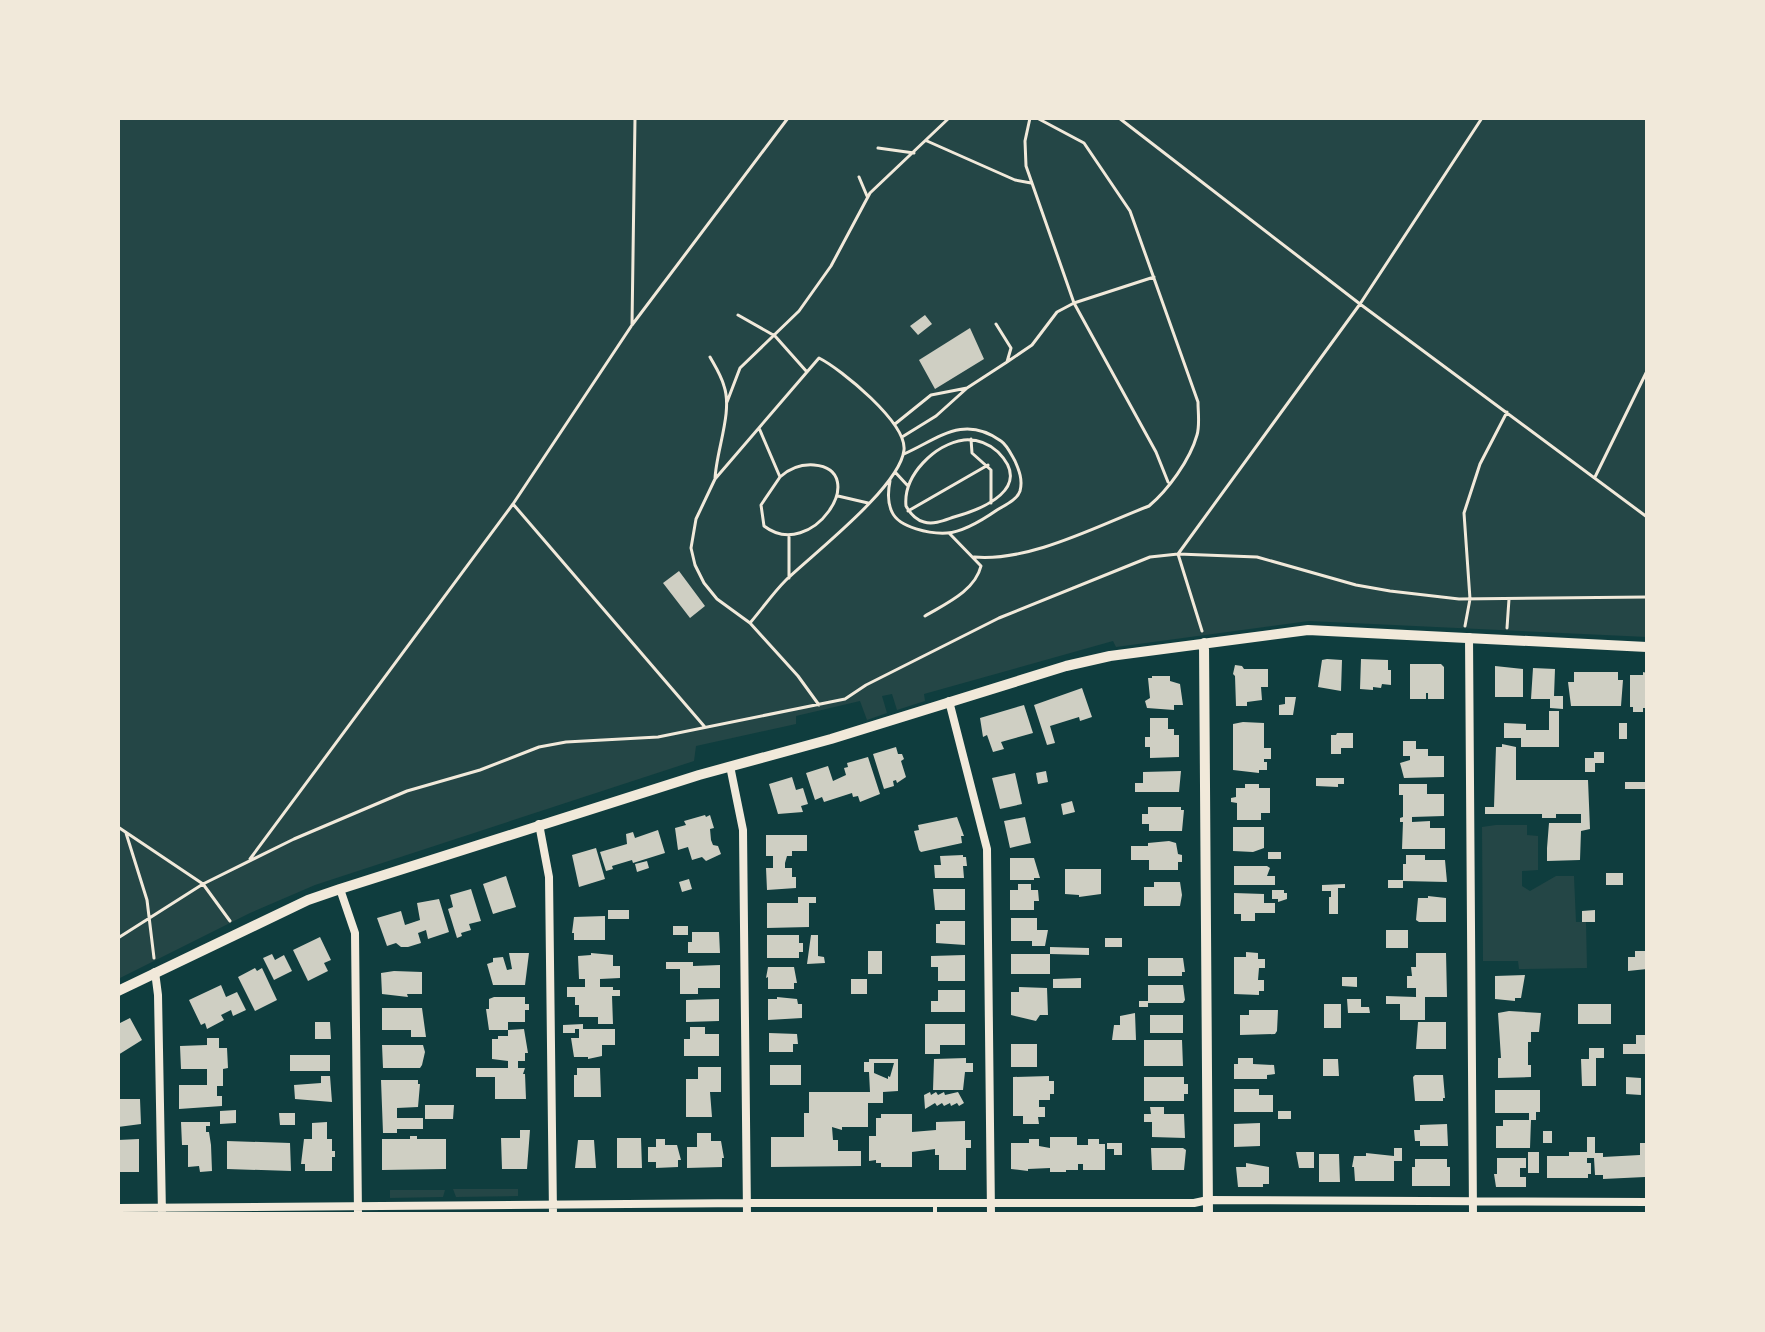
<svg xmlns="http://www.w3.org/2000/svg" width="1765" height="1332" viewBox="0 0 1765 1332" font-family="Inter,sans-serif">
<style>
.green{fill:#244646}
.building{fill:#cfcfc3;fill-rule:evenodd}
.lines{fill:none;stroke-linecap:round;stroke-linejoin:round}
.path{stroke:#f1e9da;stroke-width:3}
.service{stroke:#f1e9da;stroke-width:4}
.minor{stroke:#f1e9da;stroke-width:8}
.tertiary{stroke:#f1e9da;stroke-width:10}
</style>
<rect width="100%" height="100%" fill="#0f3d3e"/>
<path class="green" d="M118 118H1647V637L1309 621 1116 647 1113 641 924 694 925 701 897 710 892 694 882 696 887 713 867 720 860 701 796 716V724L696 746 694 761 315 885 250 913 118 979Z
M1496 825H1527V835L1538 836V870L1522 871V886L1530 891 1556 876H1574L1576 922H1586L1587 968 1519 969 1518 961H1483L1482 827Z
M453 1189H518V1196L456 1197Z
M390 1190H445L443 1197 390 1198Z"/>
<path class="building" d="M925 315 932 324 918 335 910 326Z
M970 328 984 359 935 389 919 360Z
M679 571 705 606 690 618 663 583Z
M1327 659 1342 660 1341 691 1318 687 1322 660Z
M1361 659 1388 660V670H1391V685L1382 684 1381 688 1373 687V690L1360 689Z
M1410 664H1441L1444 667V699H1428V693H1426V699H1410Z
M1235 665 1242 666 1244 669H1268V687H1261L1262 700 1247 702V706H1236L1235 676 1233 674Z
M1495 666 1523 669V697H1495Z
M1533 668 1555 669 1554 696H1563V709L1550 708V699H1531Z
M1574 672H1618V680H1623L1621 706H1571L1568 682H1574Z
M1643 672 1647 673V708H1643V712H1633V707H1630V675H1643Z
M1152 676H1170V681L1180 684 1183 705H1174V710L1147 708 1145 701 1150 698 1148 678H1152Z
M1082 688 1092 717 1080 721 1079 717 1050 726 1055 743 1047 745 1034 705Z
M1285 697H1296L1293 715H1279V705L1285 704Z
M1024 705 1033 733 1001 742 1004 749 993 752 987 735 983 737 980 718Z
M1549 711H1559V747H1521V738H1504V723L1526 724V730H1549Z
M1150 718H1168V729H1174V735H1179V757L1150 758V747H1145V737H1150Z
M1243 722 1264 723V748H1271V759H1264V762H1267V770H1259V773L1233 770V724Z
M1619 723H1627V739H1619Z
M1337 733H1353V748H1341V754H1331V735H1336Z
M1403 741H1416V749H1428V756H1444V777L1404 778 1400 763 1410 760V756H1403Z
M1502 744 1516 747V780H1588L1590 829 1581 831 1580 860 1547 861V848L1549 823H1581V814H1556V818H1542V814H1485V807H1494L1496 747H1502Z
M896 747 898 754H902L904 759 901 761 906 777 897 783 896 780 893 781 894 786 884 789 873 754Z
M1594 752H1604V763H1595V772H1585V758H1594Z
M868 757 880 794 860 802 858 796 853 797 852 793 824 802 822 797 815 800 806 773 828 766 833 781 846 775 844 768 848 767 847 763Z
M1046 771 1048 782 1038 784 1036 773Z
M1181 771 1179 792H1135V783H1143V772Z
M1015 773 1022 804 1000 809 992 778Z
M792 777 796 790 803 788 808 804 801 806 803 812 778 814 769 784Z
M1316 778H1344V784H1338V787L1316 786Z
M1625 782H1647V789H1625Z
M1245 784H1259V788H1270V813H1261V820H1237V803L1231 802V798L1236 797V788H1245Z
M1399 784H1427V794H1444V816L1412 817V822L1430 821V828H1445V849H1402L1403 822H1400V818L1403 817V795H1399Z
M1072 801 1075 812 1063 815 1061 804Z
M1148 807H1181V810H1184L1182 831H1149V824H1142V814H1148Z
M705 815 706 817 710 815 714 828 710 829 711 840 713 845 718 846 721 854 706 861 702 857 692 860 688 847 678 850 675 828 686 825 684 821Z
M957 817 964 836H961L962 843 921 852 919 850 914 831 919 830 918 825Z
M1025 817 1031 843 1010 848 1004 821Z
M1233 827H1264V848L1253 852 1233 851Z
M658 830 665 853 633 863 632 860 612 866 613 869 606 871 600 852 627 844 626 834 633 832 635 838Z
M766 835H807V851H792V856H787L785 863V868H792V877H796V888L767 890 766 868H773V856H766Z
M1169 841 1176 843 1178 854 1182 855V862H1178V870H1149V860H1131V846H1148V843Z
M596 848 605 879 579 887 572 855Z
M1268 852H1281V859H1268Z
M963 855V857H966L967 866H963L964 878H935L934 865H941L940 856Z
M1406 855H1425V860H1445L1447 882 1403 881V888H1388V880H1403V864H1406Z
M1010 858H1034L1040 878H1034V880H1010Z
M647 861 649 868 637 872 635 864Z
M1234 866H1267L1270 868 1267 876H1275V885H1234Z
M1065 869H1101V894L1079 897V895L1065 894Z
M1606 873H1623V885H1606Z
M506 876 516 907 493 914 483 884Z
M689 879 692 889 682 892 679 882Z
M1154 882H1180L1182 895 1180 906H1144V887H1154Z
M1018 884H1031V890H1038L1039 901H1034V910H1010V890H1018Z
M1345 884V888H1338V914H1329V897H1331V891H1322V885Z
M471 889 481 921 469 924 471 930 461 933 462 936 457 938 448 909 453 907 450 895Z
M933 889H965V910H935Z
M1272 890H1284V893H1287V899L1278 902V899H1272Z
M1234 893 1264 894V903H1275V913H1255V921H1241V914H1234Z
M1428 896 1446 898V922H1419L1416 920 1418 898H1428Z
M798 897H816V903H809V927L767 928V903H798Z
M439 899 449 932 428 939 426 930 418 933 421 943 408 947H401L396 943 387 946 377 918 401 911 405 925 420 920 417 903Z
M608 910H629V919H608Z
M1595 910V922H1582V911Z
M605 916V940H574V933H572L574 917Z
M1011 918H1037V930H1048L1045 946H1032V941H1011Z
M940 921H965V945L936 943V924H940Z
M673 926H688V935H673Z
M1386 930H1408V948H1386Z
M692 932H719L720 953H688V942H692Z
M767 935H799V943H803V952H799V958H767Z
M811 935H818V956L824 957 825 963 807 964Z
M320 937 331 960 324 963 328 971 308 981 293 950Z
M1105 938H1122V947H1105Z
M1050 947 1089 948V955L1050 954Z
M868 951H882V974H868Z
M1635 951H1647V969L1628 971V957H1635Z
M1246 952 1258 953V959H1265V968H1259L1258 980H1264V991H1259V995L1234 994V957H1246Z
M509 953H529L525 985H493L487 964 493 962V958L503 957 507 970 512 969Z
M591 953 613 955V966H620V978L600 979V987H613V990H620V996H612L613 1024H598V1017H579V1005H575V997H567V987H585V979H579L578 956 591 955Z
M1416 953H1446L1447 997H1425V1020H1400V1004H1386V996L1416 997V988H1407V976H1412L1411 967H1416Z
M272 954 275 960 284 955 292 971 274 980 263 958Z
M1011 954H1050V974H1011Z
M965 955V981H938V967H931V956Z
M1148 958H1183L1185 972H1182V976H1148Z
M666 962H693V966L720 965V988H698V994H680V969H666Z
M768 967H794L797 983H794V989H768V977L766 978Z
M255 968 257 971 262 968 277 1000 255 1011 238 977Z
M394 971 422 972V994H407L408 997 382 994 381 973Z
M1525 975 1521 998H1515V1001L1495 999V976Z
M1342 977H1357V987L1342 986Z
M1081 978V988H1053V979Z
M851 979H867V994H851Z
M221 985 226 997 237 992 246 1010 233 1016 231 1010 221 1015 224 1020 207 1029 205 1023 201 1025 189 1000Z
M1148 985H1183L1185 1000 1183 1003H1148V1007H1139V1001H1148Z
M1019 987 1047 988 1048 1015H1040L1036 1021 1011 1015V992H1019Z
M938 990H965V1012H931V1001H938Z
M494 997H525V1004H529V1010H525V1022H508V1030H489L486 1009H489V999Z
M777 997 797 999 798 1004H802V1018L768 1020V999H777Z
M719 999V1021L686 1022V1000Z
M1347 999H1361V1007H1369L1370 1013H1348Z
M1324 1004H1341V1028H1324Z
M1578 1004H1611V1024H1578Z
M382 1008H422L426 1037H411V1030H382Z
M1249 1010H1278L1277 1031 1275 1034 1240 1035V1015H1249Z
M1509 1011 1541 1013 1539 1032H1531V1042H1528V1065H1531V1077L1498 1078V1058H1501L1498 1013Z
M1135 1013 1136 1040H1112L1114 1025H1120V1016Z
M1150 1015H1183V1033H1150Z
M130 1018 142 1040 118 1055V1024Z
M315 1022H330L331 1039H315Z
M1418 1022H1446V1049H1416Z
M583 1024V1029H615V1045H602V1056L588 1059V1057H574L571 1038H579V1029H575V1033H563V1025Z
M925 1024H965V1045H940V1054H925Z
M690 1027H705V1034H719V1056H684V1039H690Z
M524 1029 528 1053H525V1061H518V1068H525L523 1074H525L526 1099H495V1077H476V1068H508V1061L492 1059V1039H498V1036H508V1030Z
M769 1033 797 1034 798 1044H793V1052H769Z
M1636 1035H1647V1054H1623V1044H1636Z
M207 1038H219V1048H227L228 1068 223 1069V1086H217V1096H222V1106L179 1109V1085H207V1069H181L180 1046 207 1045Z
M1144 1040H1182L1183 1066H1144Z
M1011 1044H1037V1067H1011Z
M382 1045H423L425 1052 422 1065 420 1068H383Z
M1589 1048H1604V1058H1596V1086H1582L1581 1059H1589Z
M290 1055H330V1071H290Z
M966 1058V1063H973V1072H965L963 1090H933L934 1059Z
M1238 1058H1253V1064L1274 1065 1275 1074 1267 1075V1079H1234V1064H1238Z
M869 1059H898V1091L883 1092V1103H868V1127H842V1130L832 1127 833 1140H838V1151H861V1166L771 1167V1137H804V1113H809V1092H870L869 1072H864V1062H869ZM874 1063H894L890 1077 888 1076V1079L874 1073Z
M1323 1059H1338L1339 1076H1323Z
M770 1065H801V1085H770Z
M698 1067H721V1092H710L712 1117H686V1079H698Z
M577 1068H600L601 1097H574V1075H577Z
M1415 1075H1443L1445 1098H1443V1101H1415L1413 1077Z
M321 1076H330L332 1102 295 1099 294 1085 321 1083Z
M1049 1076V1081H1054V1094H1050V1100H1039V1107H1045V1117H1038L1039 1124H1023V1116H1013V1077Z
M1144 1077H1184V1084H1188V1094H1184V1101H1144Z
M1626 1077 1641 1078V1095L1626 1094Z
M381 1080H418V1084H420L418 1107 397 1108V1118H423V1129H397V1133H383Z
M1234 1089H1259V1095H1273V1112H1234Z
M1495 1090H1540V1112H1536V1120H1531L1530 1148H1496V1126H1503V1120H1529V1113H1495Z
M930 1092 931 1095 936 1092 938 1095 944 1092 945 1095 958 1092 964 1103 959 1106 957 1103 951 1106 950 1103 944 1106 942 1103 937 1106 935 1103 925 1109 924 1095Z
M118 1099H140L141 1124 118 1127Z
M425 1105H454L453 1119H425Z
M1150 1107H1164V1114H1184L1185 1138 1152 1137V1122H1144V1114H1151Z
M236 1110V1123L220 1124V1111Z
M1278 1111H1291V1119H1278Z
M279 1113H295V1125H280Z
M881 1114H912V1132L936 1130V1122L965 1121V1140H971V1148H966V1170H939V1155H935V1149L912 1152V1167H881V1163H876V1160L869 1161V1136H876V1118H881Z
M181 1122H210V1126H206V1132H209L211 1145 212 1171 200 1172 199 1166 188 1167V1145H182Z
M327 1122V1139H332V1151H335V1157H332V1171H305V1164H301L304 1139H312V1123Z
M1260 1123V1146L1234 1147V1124Z
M1447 1124 1448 1146H1420V1141H1415L1414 1130H1420V1125Z
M520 1130H530L527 1169H502L501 1138H520Z
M1543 1131H1552V1143H1543Z
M697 1133H711V1141H721L724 1158H722V1167L687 1168V1147H697Z
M410 1136H417V1139H446V1169L382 1170V1139H410Z
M1050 1137H1077V1145H1088V1139H1099V1144H1105V1170H1083V1164H1078V1170H1066V1172H1050V1168L1028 1169V1171L1011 1169V1143H1029V1139H1039V1146L1050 1148Z
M1587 1137H1595V1153H1603V1157L1640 1155V1143H1647L1645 1177 1603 1179V1175H1595L1594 1158H1587V1163H1591V1174H1588V1178H1547V1156H1569V1152H1587Z
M617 1138H641L642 1168H617Z
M139 1139V1172H118V1140Z
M656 1139H665V1145H677L681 1160H678V1167L656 1168V1162H648V1147H656Z
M578 1140H594L596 1168H575Z
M227 1141 290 1143 291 1171 227 1169Z
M1107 1143H1122V1155H1114V1149H1107Z
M1151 1148H1183L1186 1150 1184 1170H1152Z
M1394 1148H1402V1161H1394V1181H1355L1354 1167H1352L1354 1156H1366V1153L1394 1156Z
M1296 1152H1314V1168H1299Z
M1528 1152H1539V1173H1528Z
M1319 1154H1339L1340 1182H1319Z
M1497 1158H1526V1168H1520V1177H1526V1187H1496L1494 1174H1497Z
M1415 1159H1447V1167H1450V1186H1412V1167H1415Z
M1246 1163 1269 1167V1184H1263V1187H1238L1236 1167H1246Z"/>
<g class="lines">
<path class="path" d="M1030 118 1025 141 1026 166 1074 303 1156 452 1168 482
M1119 118 1360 304 1647 517
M927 141 1015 180 1031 183
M878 148 914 153
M859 177 867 196
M738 315 775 336 807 372
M632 325 635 118
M710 357C715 366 721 375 724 386 733 412 716 451 715 479
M1007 362 1032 345 1057 312 1074 303 1154 277
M727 402 740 368 799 311 831 266 870 193 949 118
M895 424 931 395 967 388 1007 362 1011 348 996 324
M759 428 780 477C790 468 800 464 814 465 872 470 812 563 764 526L761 505 780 477
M902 437 936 416 966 389
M971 439 972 453 991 470V503
M964 440C977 439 988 443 998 452 1034 488 983 509 954 517 945 520 934 525 924 522 915 520 910 513 906 506 903 475 935 444 964 440Z
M895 472 908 486
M1595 477 1647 371
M890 481C888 491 887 502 892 512 899 528 931 534 947 533 963 532 984 519 997 510 1005 505 1017 500 1020 491 1023 480 1019 470 1015 461 1011 454 1007 445 1001 441 963 414 938 439 904 454
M838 496 868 503
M513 504 704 726
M908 511 988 465
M974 557C1030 562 1097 526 1149 506 1168 490 1190 460 1197 435 1200 425 1198 412 1198 402L1130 211 1084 143 1037 118
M789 578V537
M925 616C945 604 975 591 981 566L949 533
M750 623C762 609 773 593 786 580 814 553 900 487 904 450 907 423 841 369 819 358L715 479 696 519 691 548 695 565 704 583 717 599 750 623 798 676 819 705
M1465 626 1470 599 1464 513 1480 464 1507 412
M1507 628 1509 599
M1202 631 1178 554 1360 304 1482 118
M118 827 203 884 230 921
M126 833 147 900 154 958
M250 859 513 504 632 325 788 118
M118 938 203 884 294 839 407 791 480 770 539 747 566 742 658 737 845 699 866 685 999 618 1150 557 1178 554 1257 557 1356 585 1390 591 1459 599 1647 597"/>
<path class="service" d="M935 1203V1214"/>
<path class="minor" d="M1469 637 1473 1214
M949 701 987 849 991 1214
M730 766 743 830 747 1214
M539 824 549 877 553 1214
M340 889 355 933 358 1214
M155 972 158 995 162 1214
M118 1208 747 1203H1194L1208 1200 1647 1202"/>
<path class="tertiary" d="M1204 643 1208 1214
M118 991 308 900 340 889 699 775 831 739 1066 666 1110 656 1308 630 1647 647"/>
</g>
<rect width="1765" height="1332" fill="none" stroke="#f1e9da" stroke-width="240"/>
</svg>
